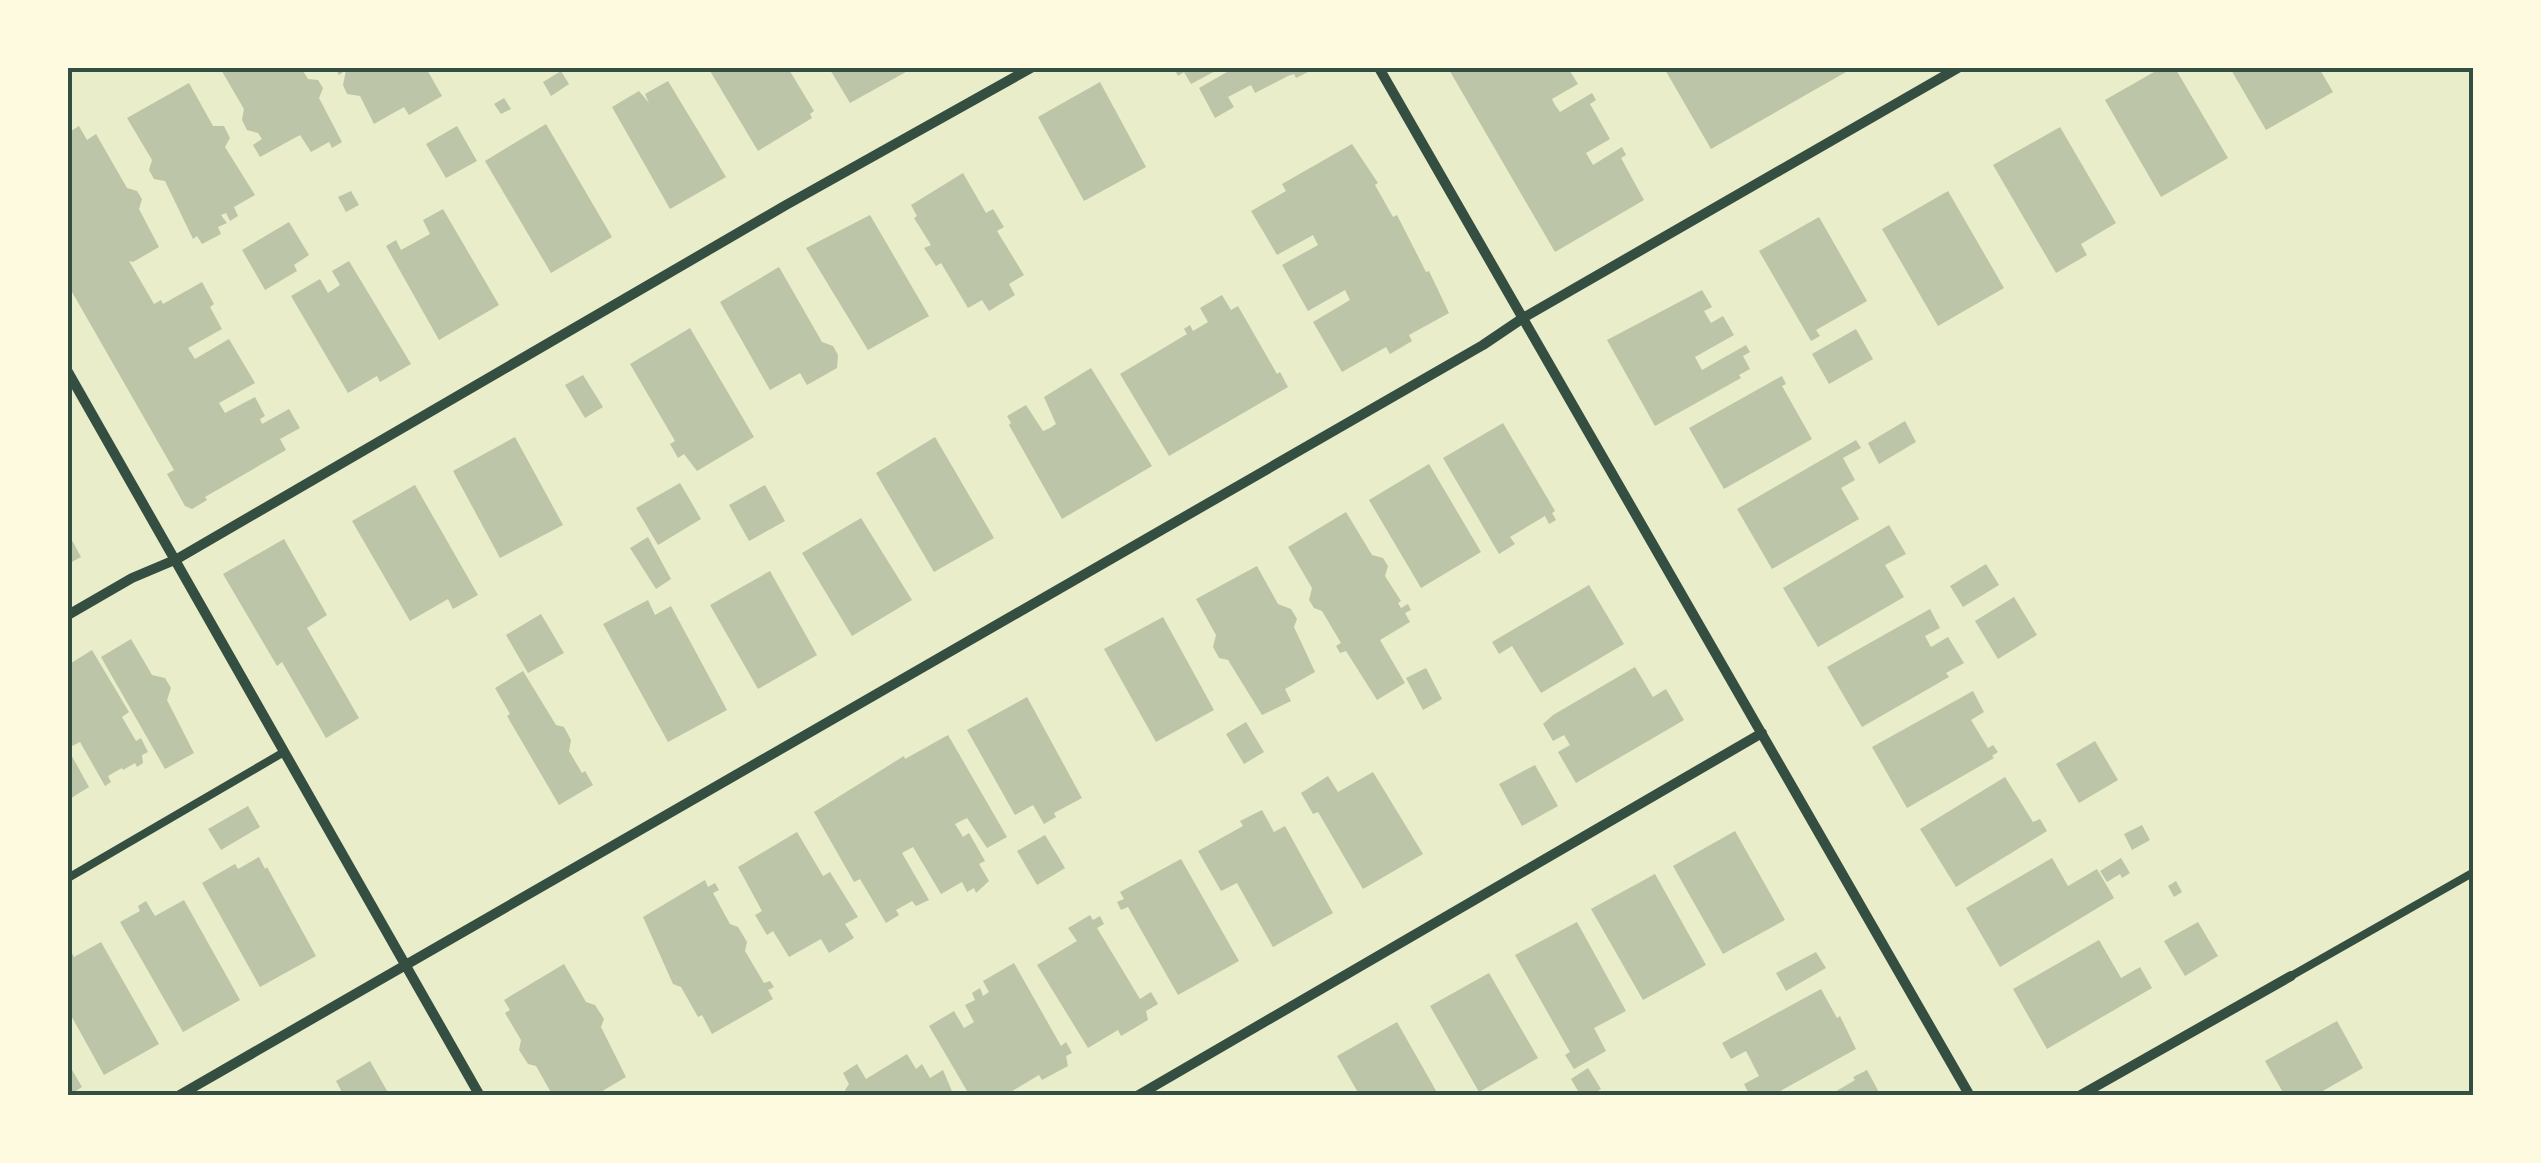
<svg xmlns="http://www.w3.org/2000/svg" width="2541" height="1163" viewBox="0 0 2541 1163" font-family="Karla,sans-serif">
<style>
.building{fill:#bcc5a7}
.lines{fill:none;stroke-linecap:round;stroke-linejoin:round}
.service{stroke:#344e41;stroke-width:8}
.minor{stroke:#344e41;stroke-width:10}
.neatline{fill:none;stroke:#344e41;stroke-width:4}
</style>
<rect width="100%" height="100%" fill="#e9edc9"/>
<path class="building" d="M220 68H301L308 79 318 80 323 88 319 98 342 142 332 148 329 142 311 152 300 135 260 157 253 145 262 139 258 133 247 130 242 120 244 109Z
M335 68H426L442 96 409 115 404 107 374 124 360 96 347 94 343 85 346 70 339 75Z
M715 68H788L814 111 810 114 812 118 758 151 710 71Z
M829 68H913L850 103Z
M1180 68H1221L1191 84 1184 72 1178 76 1175 70Z
M1234 68H1305L1308 72 1296 78 1294 74 1288 76 1255 93 1251 85 1228 97 1234 107 1215 118 1199 88Z
M1448 68H1568L1578 84 1552 99 1555 105 1560 112 1592 93 1596 100 1590 104 1610 139 1586 153 1593 165 1622 147 1626 155 1621 158 1644 200 1555 252Z
M1664 68H1853L1711 149Z
M2161 68H2175L2228 158 2161 197 2105 100Z
M2230 68H2319L2333 92 2266 130Z
M561 71 569 84 551 96 543 82Z
M668 81 726 177 670 209 612 107 639 91 649 103 645 94Z
M1100 82 1146 167 1084 201 1038 117Z
M189 83 213 126H224L230 138 225 147 255 195 234 207 238 216 230 221 226 213 221 215 227 223 218 227 221 234 202 244 197 236 193 239 165 181 154 179 149 170 152 160 127 118Z
M504 98 511 109 501 114 494 104Z
M546 124 612 237 551 273 485 161Z
M79 126 87 140 96 134 127 188 137 191 142 199 139 209 159 247 133 262 129 261 154 304 161 300 163 304 202 282 214 304 210 307 222 329 188 348 195 359 229 339 255 383 219 403 225 413 255 397 265 416 260 419 262 424 289 409 300 428 280 439 286 450 205 497 207 500 192 509 185 506 167 474 174 470 68 285V133Z
M457 126 477 161 446 178 426 144Z
M2060 127 2116 223 2081 244 2087 255 2056 273 1993 165Z
M1352 144 1378 183 1375 185 1393 217 1397 215 1426 272 1429 271 1449 313 1409 335 1412 341 1390 354 1386 347 1342 372 1313 322 1350 300 1345 290 1308 311 1282 265 1318 245 1313 235 1277 255 1251 211 1286 191 1282 184Z
M963 173 986 213 993 209 1004 227 997 231 1024 275 1009 284 1015 295 989 311 982 300 968 308 941 263 936 266 924 248 931 245 914 218 917 216 911 205Z
M351 191 359 205 346 212 338 197Z
M1948 191 2004 288 1938 326 1882 229Z
M443 209 499 305 439 340 386 246 396 240 401 250 430 234 423 220Z
M870 215 929 316 868 350 806 248Z
M1819 217 1867 301 1816 330 1820 336 1811 341 1759 251Z
M289 222 309 255 294 265 297 271 265 290 242 250Z
M349 261 411 364 380 382 377 376 348 393 291 296 320 279 328 293 340 285 332 271Z
M779 267 822 342 833 346 838 355 837 368 807 385 800 373 770 390 720 302Z
M1702 290 1712 307 1704 311 1711 323 1723 316 1734 335 1695 357 1702 370 1746 345 1750 352 1743 356 1750 369 1739 375 1741 378 1655 426 1607 340Z
M1222 295 1231 310 1238 306 1277 374 1280 372 1288 387 1169 456 1120 374 1187 334 1184 329 1190 325 1193 331 1208 322 1200 308Z
M690 328 754 437 697 471 684 454 678 458 670 444 675 441 630 364Z
M1856 329 1873 359 1829 384 1812 354Z
M1091 368 1152 466 1062 519 1009 425 1011 423 1007 416 1026 405 1043 431 1050 428 1056 424 1044 397Z
M583 375 603 407 585 418 565 385Z
M1782 376 1786 384 1782 386 1812 439 1724 489 1689 428Z
M1905 421 1916 442 1879 464 1868 443Z
M1503 423 1555 511 1552 513 1556 520 1549 524 1545 516 1510 537 1515 544 1499 554 1443 458Z
M515 437 563 525 500 558 453 471Z
M935 437 994 538 934 572 876 473Z
M1856 440 1861 448 1843 458 1855 480 1841 488 1859 519 1772 569 1737 509Z
M1429 464 1481 552 1421 588 1369 500Z
M680 483 701 519 658 545 636 508Z
M415 485 478 595 453 609 448 599 410 621 352 521Z
M765 485 785 521 749 541 729 505Z
M1346 512 1372 555 1383 558 1388 566 1385 576 1401 601 1398 603 1401 608 1408 604 1411 610 1405 613 1410 622 1380 640 1405 683 1377 700 1346 651 1340 653 1336 646 1341 643 1322 611 1314 608 1309 600 1312 588 1288 547Z
M861 518 912 600 852 636 802 553Z
M1889 525 1906 554 1885 565 1904 597 1818 647 1783 588Z
M68 533 81 557 68 564Z
M648 537 671 579 656 589 630 548Z
M284 539 327 615 307 628 359 718 326 738 282 662 277 666 223 574Z
M1986 564 1999 585 1963 607 1950 586Z
M1257 566 1278 604 1291 609 1297 619 1294 627 1315 672 1285 689 1291 701 1262 715 1228 660 1219 658 1213 647 1216 635 1196 599Z
M770 571 817 655 758 689 710 605Z
M1589 585 1624 644 1541 693 1512 646 1499 654 1492 642Z
M2014 597 2037 635 1998 659 1975 621Z
M648 600 655 615 671 606 727 710 668 742 603 624Z
M1930 609 1940 628 1925 636 1931 647 1948 637 1964 663 1946 673 1949 677 1862 727 1827 667Z
M541 614 564 653 528 673 506 635Z
M1163 617 1214 710 1156 742 1104 649Z
M131 639 152 675 165 678 171 688 167 700 194 753 165 769 101 657Z
M92 650 129 712 122 717 136 741 141 738 148 752 142 755 143 763 137 767 135 763 123 770 122 768 108 776 111 782 105 786 80 742 68 748V665Z
M1635 667 1653 697 1666 689 1684 720 1576 783 1558 752 1570 745 1564 735 1553 741 1543 724 1553 715Z
M1426 668 1442 699 1423 710 1406 678Z
M523 671 556 725 564 727 571 740 569 751 582 773 585 771 593 785 559 805 507 716 510 714 495 688Z
M1973 691 1984 712 1971 720 1988 748 1993 745 1998 752 1992 756 1994 758 1907 808 1872 747Z
M1027 697 1082 798 1054 813 1056 817 1044 824 1033 805 1015 815 967 730Z
M1246 722 1264 752 1244 764 1226 734Z
M948 735 1007 837 987 848 967 818 955 824 963 837 969 833 985 861 979 864 989 881 976 893 974 888 967 892 962 882 941 894 913 847 902 853 929 900 916 906 912 901 905 905 896 910 899 915 886 923 860 879 854 882 814 812 904 756 905 759Z
M2095 741 2118 780 2079 803 2056 764Z
M68 749 89 787 68 800Z
M1535 765 1558 806 1522 826 1499 784Z
M1373 772 1423 854 1363 889 1318 812 1313 814 1301 793 1328 776 1338 792Z
M2005 777 2033 822 2040 819 2047 831 1956 887 1920 829Z
M248 806 260 827 221 850 208 829Z
M1262 810 1274 832 1285 826 1333 913 1273 947 1237 883 1221 891 1198 851 1243 826 1240 821Z
M2142 825 2150 840 2132 850 2124 834Z
M1735 831 1785 920 1723 954 1673 866Z
M797 832 823 876 830 872 858 917 845 924 854 938 829 953 821 939 789 957 773 931 767 935 755 915 762 911 738 867Z
M1045 835 1065 868 1037 885 1017 851Z
M259 857 265 869 267 867 316 956 260 987 202 883 235 864 238 869Z
M2052 858 2068 886 2097 869 2114 898 2000 967 1966 908Z
M2121 858 2130 873 2122 878 2120 874 2107 882 2100 871Z
M1181 859 1239 961 1178 995 1128 907 1121 910 1117 902 1124 899 1120 892Z
M1655 874 1706 965 1643 1000 1591 909Z
M705 880 708 887 715 883 719 890 713 893 730 924 738 927 747 942 745 951 764 983 770 981 774 987 768 990 773 999 712 1034 702 1015 698 1017 681 987 673 984 643 917Z
M2176 881 2182 892 2174 897 2168 886Z
M184 900 240 1000 183 1032 120 922 140 911 138 906 146 901 155 916Z
M1090 915 1093 920 1100 916 1104 924 1097 928 1140 999 1151 992 1158 1004 1146 1011 1148 1020 1121 1036 1118 1030 1088 1048 1037 965 1077 941 1068 928Z
M1577 922 1626 1011 1594 1028 1606 1051 1574 1069 1565 1055 1570 1052 1515 955Z
M2198 922 2218 956 2185 976 2164 941Z
M2099 940 2121 978 2140 967 2152 988 2047 1049 2013 989Z
M101 942 159 1044 104 1075 68 1010V946L74 957Z
M1816 952 1826 968 1786 991 1776 973Z
M1014 963 1061 1046 1066 1042 1072 1053 1066 1056 1068 1066 1042 1080 1039 1075 1004 1096H970L929 1026 954 1011 964 1028 974 1022 965 1005 975 1000 972 993 980 988 983 996 989 992 983 981Z
M564 964 586 1002 595 1005 604 1019 601 1027 626 1077 594 1096H553L536 1066 528 1064 519 1050 521 1040 505 1013 510 1010 504 1000Z
M1489 973 1538 1058 1479 1092 1430 1006Z
M1821 989 1837 1018 1840 1016 1856 1049 1771 1096H1750L1744 1084 1759 1076 1746 1051 1731 1059 1722 1043Z
M2337 1021 2363 1068 2314 1096H2285L2265 1061Z
M1397 1022 1439 1096H1360L1337 1056Z
M907 1054 916 1069 922 1064 930 1078 943 1070 954 1096H848L845 1090 849 1084 843 1073 857 1064 866 1079Z
M370 1061 390 1096H344L336 1081Z
M68 1063 82 1087 68 1096Z
M1588 1068 1601 1089 1590 1096H1581L1571 1079Z
M1867 1070 1881 1096H1828L1855 1080 1853 1077Z"/>
<g class="lines">
<path class="service" d="M68 878 284 752
M2291 976 2474 872"/>
<path class="minor" d="M1379 68 1970 1096
M68 372 480 1096
M68 615 132 578 177 559 786 205 1031 68
M178 1096 1483 345 1523 318 1958 68
M1137 1096 1762 733
M2079 1096 2291 976"/>
</g>
<rect width="2541" height="1163" fill="none" stroke="#fefae0" stroke-width="140"/>
<rect x="70" y="70" width="2401" height="1023" class="neatline"/>
</svg>
